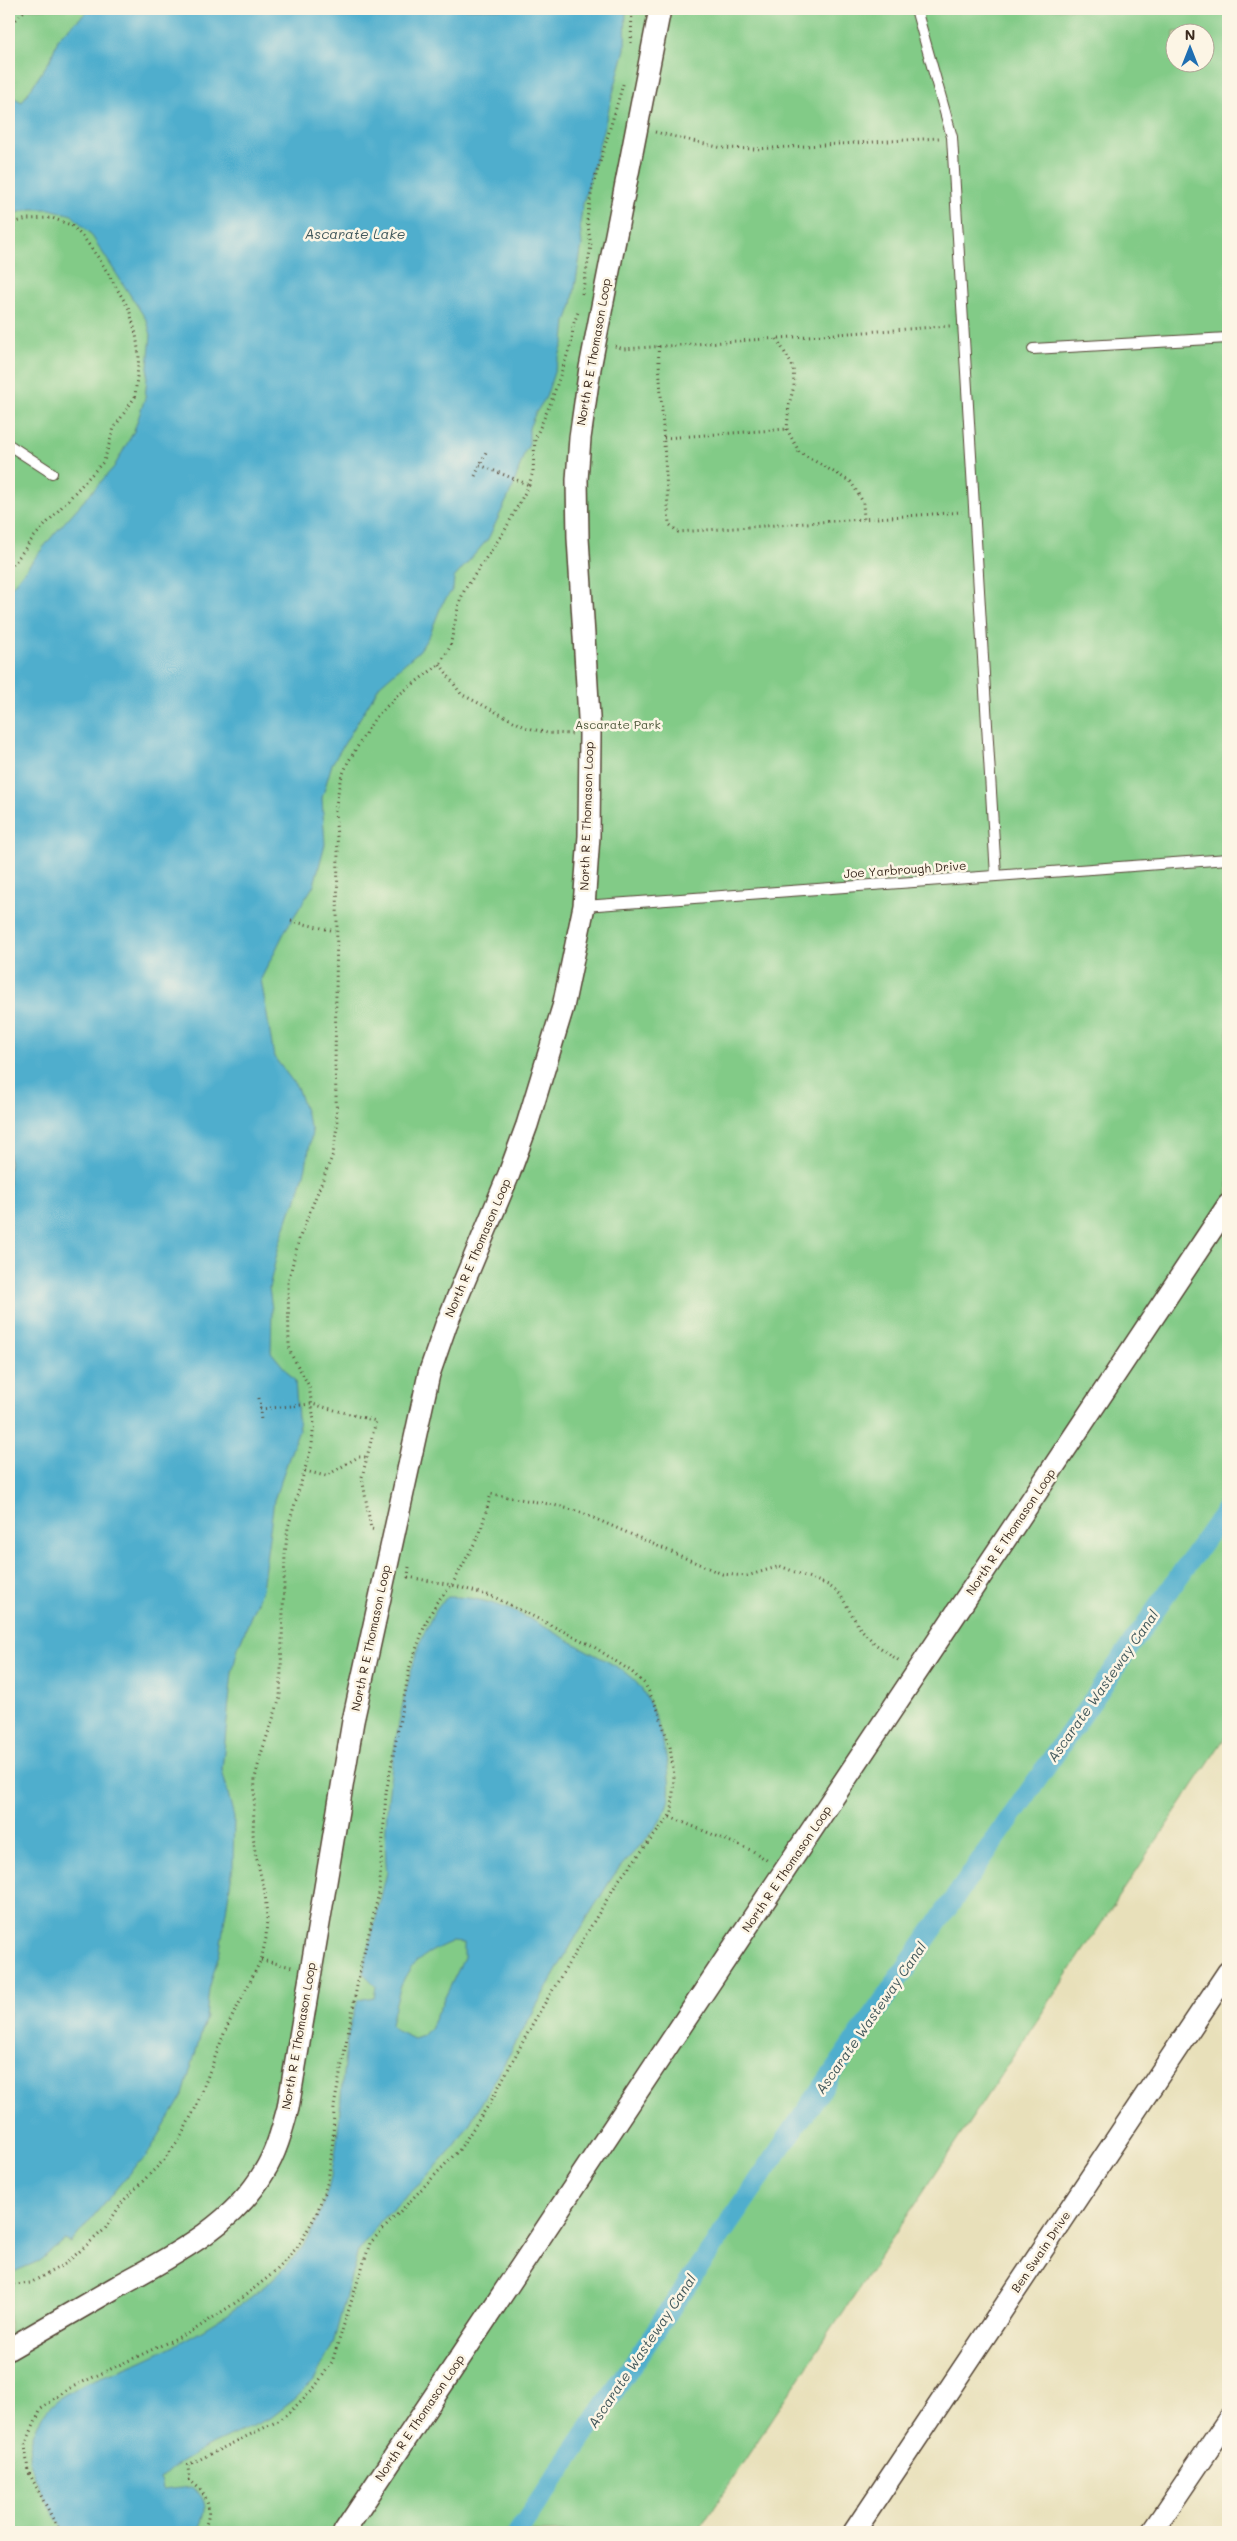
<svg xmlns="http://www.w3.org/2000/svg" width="1237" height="2541" viewBox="0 0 1237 2541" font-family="Mali,sans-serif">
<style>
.green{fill:#82cb87;stroke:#5e7a52;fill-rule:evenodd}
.water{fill:#4faecd;stroke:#456c76;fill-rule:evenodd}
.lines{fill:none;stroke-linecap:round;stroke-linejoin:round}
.canal{stroke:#4faecd;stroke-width:20}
.lane-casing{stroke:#554535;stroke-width:12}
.street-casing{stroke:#554535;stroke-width:24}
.path{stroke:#554535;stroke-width:3;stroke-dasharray:1 4;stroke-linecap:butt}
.lane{stroke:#fff;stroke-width:10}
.street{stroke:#fff;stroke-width:21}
.labels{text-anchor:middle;stroke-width:5;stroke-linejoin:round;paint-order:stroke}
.street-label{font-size:12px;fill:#3b2a1e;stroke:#fcf5e5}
.park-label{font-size:12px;fill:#505a3e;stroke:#fcf5e5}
.water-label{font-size:14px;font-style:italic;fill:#42585b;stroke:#fcf5e5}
</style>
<rect width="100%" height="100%" fill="#fcf5e5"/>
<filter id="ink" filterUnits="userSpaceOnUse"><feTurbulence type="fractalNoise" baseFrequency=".02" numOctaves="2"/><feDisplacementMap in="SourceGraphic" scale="10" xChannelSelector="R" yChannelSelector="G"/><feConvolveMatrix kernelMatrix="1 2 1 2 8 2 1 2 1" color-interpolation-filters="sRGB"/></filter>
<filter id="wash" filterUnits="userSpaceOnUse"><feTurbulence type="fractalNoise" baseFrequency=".0096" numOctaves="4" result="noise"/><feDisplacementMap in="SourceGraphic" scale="20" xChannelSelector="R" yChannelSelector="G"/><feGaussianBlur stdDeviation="1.12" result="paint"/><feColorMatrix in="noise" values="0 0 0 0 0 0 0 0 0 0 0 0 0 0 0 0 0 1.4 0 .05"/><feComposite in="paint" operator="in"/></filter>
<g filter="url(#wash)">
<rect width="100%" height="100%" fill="#e8e0ba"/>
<path class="green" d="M9 9H1228V1733L697 2532H9ZM1174 32H1204V62H1174Z"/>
<path class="water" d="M90 9H626L625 49 582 208 580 224 582 245 572 305 566 322 564 341 546 397 535 414 529 428V445L525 451 513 487 488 539 454 578 453 589 442 604 430 634 420 650 380 685 332 764 322 798 325 844 314 885 286 929 261 979 274 1057 297 1087 312 1132 306 1167 296 1202 291 1209 279 1245 269 1288 272 1309 271 1352 295 1381 299 1430 274 1500 262 1589 238 1648 232 1673 222 1770 234 1817 233 1866 220 1950 209 1989 206 2017 183 2095 146 2157 136 2165 71 2243 65 2240 39 2261 9 2274V590L55 533 114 467 134 431 145 398 151 335 147 321 112 267 90 233 72 215 50 209H31L9 215V95L22 102 50 60 59 37Z
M448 1597C497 1595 542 1626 584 1649 604 1660 629 1670 642 1690 658 1713 676 1779 667 1806 657 1836 626 1855 610 1881 560 1960 517 2043 470 2123L456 2144 425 2179 382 2219 358 2251 333 2344 314 2380 295 2399 272 2417 207 2447 172 2468 160 2479 162 2490 191 2487C210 2499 207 2515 197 2532H65C53 2515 28 2474 29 2454 30 2439 38 2420 48 2409 69 2385 106 2376 135 2364 189 2341 270 2294 303 2245 342 2188 337 2113 346 2047 348 2031 353 2015 358 2000L374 1997 376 1986 363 1973 387 1872C379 1818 405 1629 448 1597ZM451 1942 464 1943V1958L430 2028 423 2036 414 2039 395 2030 391 2025C401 1978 404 1962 451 1942Z"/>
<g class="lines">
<path class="canal" d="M518 2532 795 2127 1228 1506"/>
</g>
</g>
<g filter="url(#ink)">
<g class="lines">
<g class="lane-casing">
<path id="lane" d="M916 9 952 137 996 876
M1033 349 1228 338
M9 445 52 473
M584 906 1228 859"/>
</g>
<g class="street-casing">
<path id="street" d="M9 2349C45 2328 82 2307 118 2286 170 2257 233 2226 264 2172 276 2153 282 2130 288 2108L353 1721 429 1374 446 1325 509 1174 527 1125 563 1007 584 906 589 836 590 734 578 538 577 480 580 438 590 368 660 9
M344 2532 1228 1205
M854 2532 1228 1972
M1152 2532 1228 2420"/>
</g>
<path class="path" d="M9 27 26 9
M631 43 632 9
M655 132 722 148 756 149 939 138
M9 224 27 219 52 218 71 225 84 238 100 260 129 309 136 334 139 356 135 397 114 428 104 461 33 538 9 570
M582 294 591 246 587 219 592 189 624 81
M777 339 793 367 794 386 789 405 787 429 799 452 851 482 863 502 864 519
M615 346 623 349 950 326
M658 346 669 524 678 532 962 512
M664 438 787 429
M480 465 529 485
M475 476 487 450
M440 664 461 694 525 727 547 733 572 734
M291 921 335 931
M259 1398 261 1421
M260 1409 312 1404 376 1421 362 1477 371 1529 376 1530
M305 1471 326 1476 358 1457H368
M409 1567 408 1577 452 1585 480 1533 491 1494 554 1505 580 1512 722 1574 747 1576 780 1566 828 1585 840 1594 859 1627 875 1644 901 1662
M670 1817 753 1851 768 1861
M261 1960 292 1967
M9 2286 30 2283 65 2264 105 2229 123 2201 164 2160 179 2140 196 2107 225 2031 261 1960 266 1938 267 1918 265 1892 255 1852 253 1834 255 1778 261 1754 280 1698 285 1554 288 1527 312 1445 314 1421 309 1386 291 1354 289 1345 288 1282 299 1239 333 1154 337 1126 335 1064 338 850 335 811 340 781 348 762 375 718 397 696 440 664 450 647 459 603 465 589 505 530 529 485 533 471 535 439 551 402 572 341 573 325 579 310
M60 2532 28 2471 25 2445 41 2409 68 2389 194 2330 238 2301 276 2271 299 2245 317 2213 328 2181 333 2139 334 2106 361 1965 379 1893 386 1793 410 1666 426 1622 437 1602 452 1585 494 1597 591 1645 632 1672 645 1684 658 1710 670 1747 674 1775 672 1813 618 1881 533 2023 490 2103 459 2150 370 2243 332 2362 315 2387 294 2408 278 2421 188 2465 189 2480C208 2493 215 2512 202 2532"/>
<use href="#lane" class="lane"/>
<use href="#street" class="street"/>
</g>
</g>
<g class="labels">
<g class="street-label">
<text transform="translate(594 352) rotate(-80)" y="4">North R E Thomason Loop</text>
<text transform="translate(587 816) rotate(-88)" y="4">North R E Thomason Loop</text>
<text transform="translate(905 870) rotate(-4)" y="4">Joe Yarbrough Drive</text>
<text transform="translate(478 1248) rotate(-67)" y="4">North R E Thomason Loop</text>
<text transform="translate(1011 1532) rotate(-56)" y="4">North R E Thomason Loop</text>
<text transform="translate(371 1638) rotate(-78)" y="4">North R E Thomason Loop</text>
<text transform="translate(787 1869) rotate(-56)" y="4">North R E Thomason Loop</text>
<text transform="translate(299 2036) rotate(-80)" y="4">North R E Thomason Loop</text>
<text transform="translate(1041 2252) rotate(-56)" y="4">Ben Swain Drive</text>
<text transform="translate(420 2418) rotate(-56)" y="4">North R E Thomason Loop</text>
</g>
<g class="park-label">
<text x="618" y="729">Ascarate Park</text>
</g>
<g class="water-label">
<text x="355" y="239">Ascarate Lake</text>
<text transform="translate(1103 1686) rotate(-55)" y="5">Ascarate Wasteway Canal</text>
<text transform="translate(871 2018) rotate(-55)" y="5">Ascarate Wasteway Canal</text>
<text transform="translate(642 2351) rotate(-56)" y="5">Ascarate Wasteway Canal</text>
</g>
</g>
<rect width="1237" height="2541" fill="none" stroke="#fcf5e5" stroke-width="30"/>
<g transform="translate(1190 48)"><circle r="24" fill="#fcf5e5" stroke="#afa495"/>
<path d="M0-4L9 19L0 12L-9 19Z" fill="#1f6fb2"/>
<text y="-8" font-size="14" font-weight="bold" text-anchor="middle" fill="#3b2a1e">N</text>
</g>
</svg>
